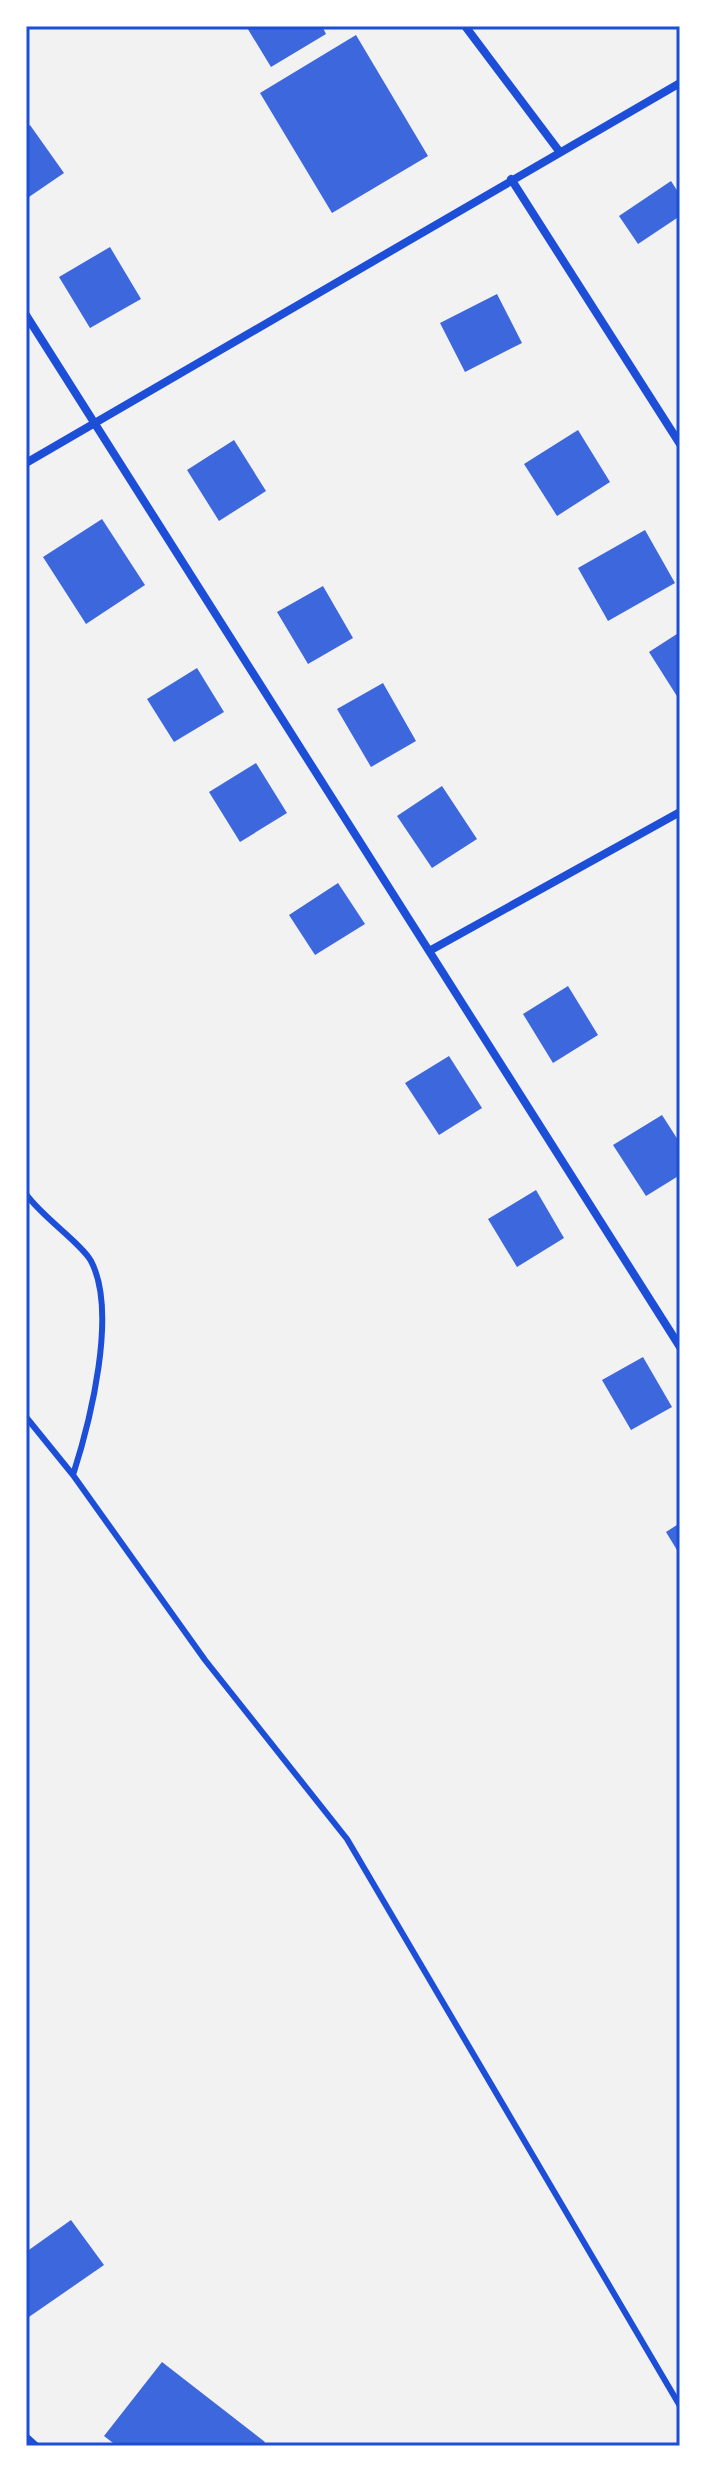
<svg xmlns="http://www.w3.org/2000/svg" width="706" height="2472" viewBox="0 0 706 2472" font-family="'Fira Sans',sans-serif">
<style>
.building{fill:#3d67dc}
.lines{fill:none;stroke-linecap:round;stroke-linejoin:round}
.service{stroke:#1d4ed8;stroke-width:6}
.minor{stroke:#1d4ed8;stroke-width:8}
.neatline{fill:none;stroke:#1d4ed8;stroke-width:3}
</style>
<rect width="100%" height="100%" fill="#f2f2f2"/>
<path class="building" d="M246 26H322L326 34 271 67Z
M356 35 428 156 332 213 260 93Z
M30 125 64 173 26 199V128Z
M671 181 680 195V216L638 244 619 216Z
M110 247 141 299 90 328 59 277Z
M497 294 522 343 465 372 440 323Z
M578 430 610 482 557 516 524 464Z
M234 440 266 491 219 521 187 470Z
M102 519 145 585 86 624 43 557Z
M645 530 675 583 608 621 578 568Z
M323 586 353 638 308 664 277 612Z
M680 632V701L649 652Z
M197 668 224 712 174 742 147 699Z
M383 683 416 741 371 767 337 709Z
M256 763 287 813 240 842 209 792Z
M442 786 477 839 432 868 397 816Z
M338 883 365 924 315 955 289 915Z
M568 986 598 1035 553 1063 523 1014Z
M449 1056 482 1108 439 1135 405 1083Z
M662 1115 680 1143V1175L646 1196 613 1145Z
M536 1190 564 1238 517 1267 488 1219Z
M643 1357 672 1407 631 1430 602 1380Z
M680 1523V1555L666 1532Z
M71 2220 104 2265 26 2319V2252Z
M162 2362 265 2442 262 2446H117L104 2436Z"/>
<g class="lines">
<path class="service" d="M26 1194C41 1216 82 1244 91 1261 118 1312 90 1422 73 1475L205 1660 347 1839 680 2406
M26 1417 73 1475
M26 2436 37 2446"/>
<path class="minor" d="M465 26 559 151
M511 179 680 444
M26 315 680 1347
M26 463 680 83
M431 950 680 812"/>
</g>
<rect width="706" height="2472" fill="none" stroke="#ffffff" stroke-width="56"/>
<rect x="28" y="28" width="650" height="2416" class="neatline"/>
</svg>
